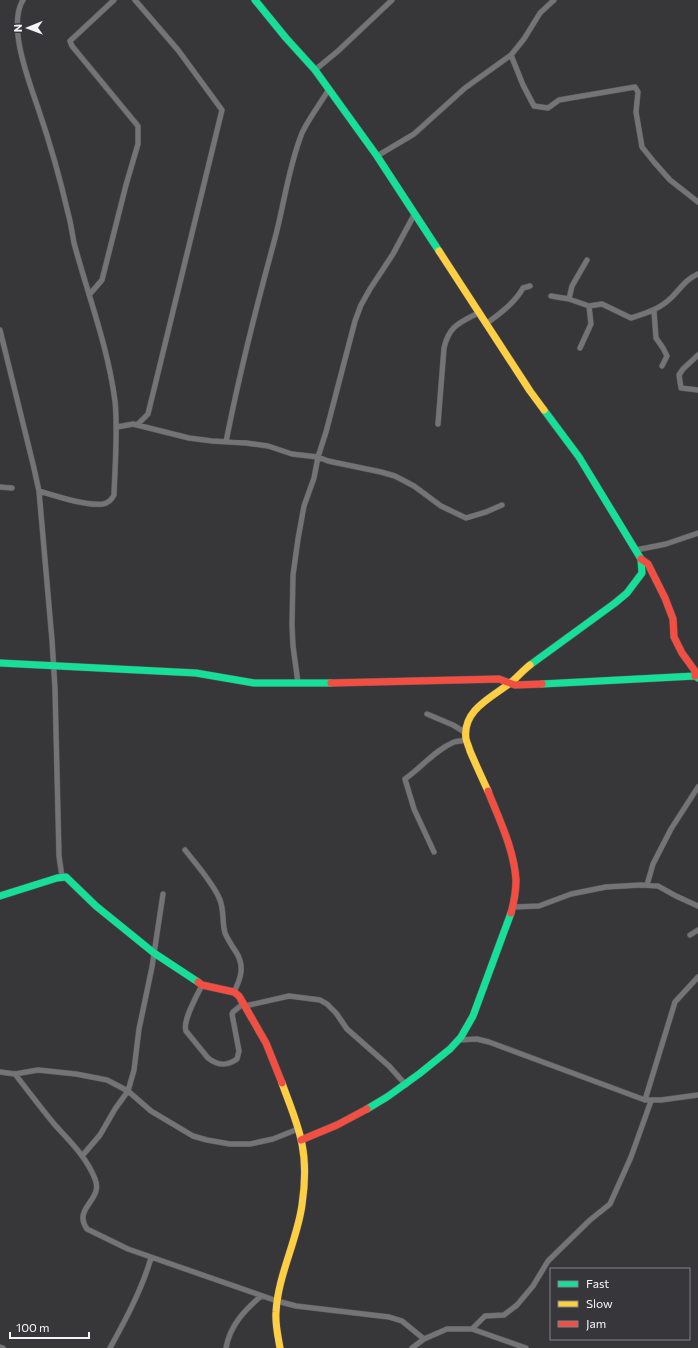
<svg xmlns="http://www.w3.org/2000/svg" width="698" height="1348" viewBox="0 0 698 1348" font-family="Commissioner,sans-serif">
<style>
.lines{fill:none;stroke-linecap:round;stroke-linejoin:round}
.street-casing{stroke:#575659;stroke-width:6}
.fast-casing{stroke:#575659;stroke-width:8}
.slow-casing{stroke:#575659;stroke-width:8}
.jam-casing{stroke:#575659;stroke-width:8}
.street{stroke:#747476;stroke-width:5}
.fast{stroke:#16e098;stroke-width:7}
.slow{stroke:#ffcf43;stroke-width:7}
.jam{stroke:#f24e42;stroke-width:7}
</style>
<rect width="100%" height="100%" fill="#37373a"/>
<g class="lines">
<g class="street-casing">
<path id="street" d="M23 0C7 26 29 81 38 108 50 143 60 178 68 213 71 223 72 233 74 243 88 295 108 347 115 401 118 430 115 465 114 495 112 499 109 503 103 504 85 506 56 496 39 491
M135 0 178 50 222 110 148 414 137 425
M511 55 523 85 534 106 548 108 559 100 635 87 638 92 636 112 642 147 654 162 670 180 698 202
M315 70 338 51 392 0
M377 156 414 134 465 88 511 55 524 39 540 13 554 0
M89 295 102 280 126 185 138 144V126L72 46 70 41 114 0
M551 296 569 299 589 306 602 304 631 318C647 313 660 309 672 297 682 287 685 280 698 274
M569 299 572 286 587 260
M654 311 656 338 663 348 667 356 662 366
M486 324C499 314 515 303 523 288L530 286
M0 330 33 464 39 491 52 640 55 689 59 856 62 877
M580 348 591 324 589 306
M698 355 683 369 679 375 681 388 698 390
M438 424 444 348C449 326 459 323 478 313
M117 427 133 424 189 438 212 441 246 443 268 446 292 454 318 457 328 461 381 472 395 476 414 486 441 506 466 518 486 512 502 505
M226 442C239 375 256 308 274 242 284 206 288 168 302 133 309 118 320 104 329 89
M0 487 12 488
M636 550 666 544 698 533
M298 683 293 646 292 625 293 575 298 539 304 506 314 478 318 457 326 432 355 321 361 305 370 289 393 254 414 215
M427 714 453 725 466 733
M185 850C196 864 214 884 220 900 224 910 222 922 225 933 228 940 232 946 236 952 245 966 241 978 234 992
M434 852 414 809 405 779C421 768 435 750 454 742 457 741 462 741 466 740
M647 885 653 864 671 829 698 787
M514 907 539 906 571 894 606 887 641 885 658 886 676 896 698 906
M690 935 698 930
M202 985C197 996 182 1021 186 1031L208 1058C218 1066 227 1066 237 1059L239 1051 232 1014 233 1012 244 1003
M245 1006 289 996 320 1000 327 1004 336 1013 347 1029 389 1066 406 1085
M458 1040 477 1039 489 1042 645 1100H661L698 1095
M0 1072 15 1074 38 1070 76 1074 107 1080 128 1091 151 1111 193 1136 207 1140 230 1144H250L273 1139 298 1129
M15 1074C28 1091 41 1108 55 1125 70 1141 87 1158 95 1179 104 1200 72 1208 87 1229L128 1249 277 1301 296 1306 389 1317 402 1321 424 1339 412 1348
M645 1100 675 1002 698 977
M82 1156 100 1135 115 1109 128 1091 134 1070 139 1029 152 967 163 894
M472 1329 485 1316 504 1315 517 1305 533 1286 548 1261 590 1220 610 1204 631 1157 651 1101
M424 1339 447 1329H472L526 1348
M0 1347 3 1348
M110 1348C126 1319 142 1289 151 1258
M226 1348C230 1325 245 1310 261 1296"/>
</g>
<g class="fast-casing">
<path id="fast" d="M255 0 286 38 315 70 377 156 439 251
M0 663 196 673 254 683H331
M530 665 615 603 627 593 642 573 641 559 579 457 544 410
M542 684 695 676 698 678
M0 896 57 878 66 877 96 906 154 953 198 982
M367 1109 387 1097 419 1074 450 1049 461 1037 473 1016 511 913"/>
</g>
<g class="slow-casing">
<path id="slow" d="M439 251 530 391 544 410
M488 791C482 778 476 765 470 751 469 747 467 743 466 739 462 711 490 698 509 684 517 678 522 671 530 665
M280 1348C278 1336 275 1324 276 1312 278 1275 297 1241 302 1205 305 1185 306 1164 302 1144 298 1123 289 1103 282 1083"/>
</g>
<g class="jam-casing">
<path id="jam" d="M641 559 648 564 665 598 673 619 674 637 682 653 695 671V676
M331 683 499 679 515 685 542 684
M488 791C499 819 514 849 516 880 516 891 514 902 511 913
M198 982 202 985 234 992 239 996 266 1043 282 1083
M301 1140 337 1125 367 1109"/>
</g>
<use href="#street" class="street"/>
<use href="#fast" class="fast"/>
<use href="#slow" class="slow"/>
<use href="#jam" class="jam"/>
</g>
<rect x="550" y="1268" width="140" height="72" fill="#36363b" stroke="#828287"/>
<rect x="558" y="1281" width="20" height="6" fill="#16e098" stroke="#828287"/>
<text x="586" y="1288" font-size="12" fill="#f5f4f8">Fast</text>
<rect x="558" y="1301" width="20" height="6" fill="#ffcf43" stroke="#828287"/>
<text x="586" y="1308" font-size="12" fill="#f5f4f8">Slow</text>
<rect x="558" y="1321" width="20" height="6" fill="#f24e42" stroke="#828287"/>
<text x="586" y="1328" font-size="12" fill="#f5f4f8">Jam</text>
<g transform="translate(28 28) rotate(269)" stroke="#36363b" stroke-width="3" paint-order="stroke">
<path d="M0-3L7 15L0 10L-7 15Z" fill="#f5f4f8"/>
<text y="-6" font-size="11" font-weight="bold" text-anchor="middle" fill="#f5f4f8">N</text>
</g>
<path d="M10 1332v6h79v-6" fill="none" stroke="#f5f4f8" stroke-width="2"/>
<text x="16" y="1332" font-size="12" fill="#f5f4f8" stroke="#36363b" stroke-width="3" paint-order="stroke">100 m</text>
</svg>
